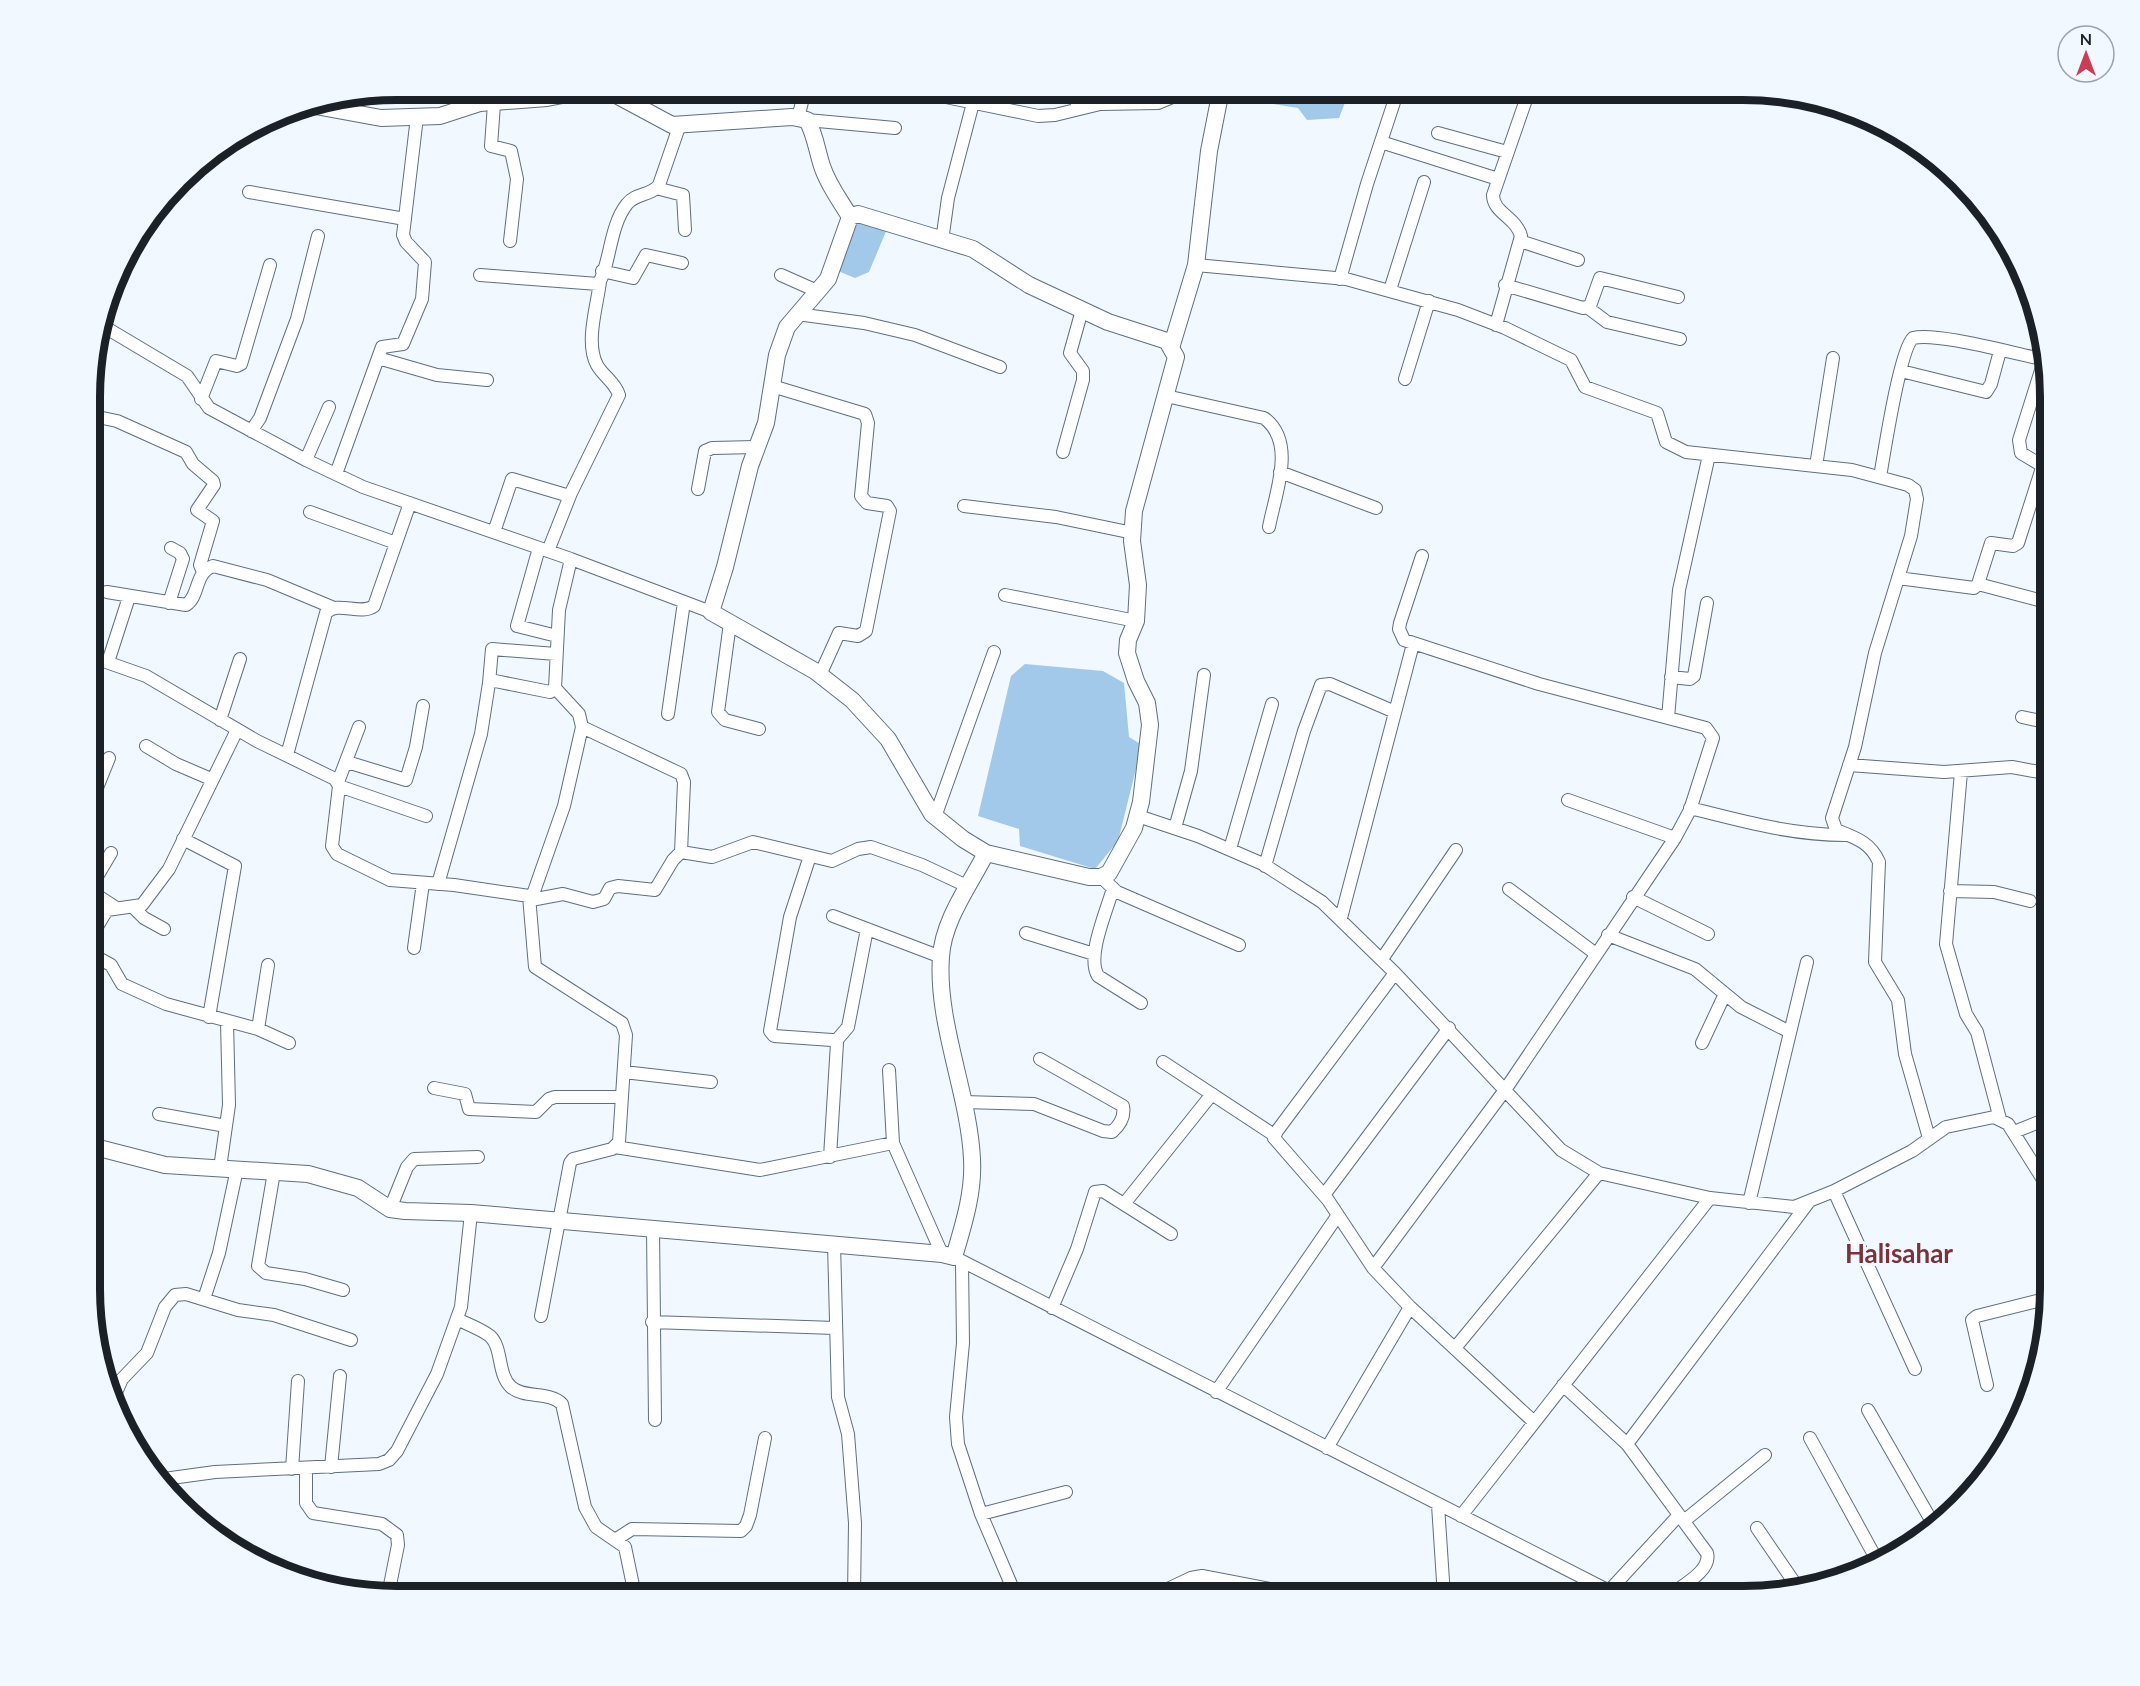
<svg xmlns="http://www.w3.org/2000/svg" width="2140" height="1686" viewBox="0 0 2140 1686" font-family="Lato,sans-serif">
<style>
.water{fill:#a2c8ea}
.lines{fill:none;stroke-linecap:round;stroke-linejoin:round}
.minor-casing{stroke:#5f6f7e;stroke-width:14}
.tertiary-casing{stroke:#5f6f7e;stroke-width:18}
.minor{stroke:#fff;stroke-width:12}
.tertiary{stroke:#fff;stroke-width:16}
.labels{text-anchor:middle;stroke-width:6;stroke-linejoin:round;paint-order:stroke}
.district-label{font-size:26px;font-weight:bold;fill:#7a333b;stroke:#f1f8ff}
.rim{fill:none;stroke:#1b2127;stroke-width:8}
</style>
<rect width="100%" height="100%" fill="#f1f8ff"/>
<path class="water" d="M1243 90H1335L1337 100H1346L1339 118 1307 120 1298 108 1273 104Z
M858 218 887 229 869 272 855 278 838 271Z
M1025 664 1103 671 1124 683 1129 737 1142 745 1118 841 1095 869 1020 846 1019 829 978 816 1011 676Z"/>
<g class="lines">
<g class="minor-casing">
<path id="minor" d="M495 90 491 146 511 151 517 179 510 241
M912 90 1038 116 1055 115 1100 104 1158 103 1170 98 1177 90
M979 104 981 90
M1076 109 1080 90
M798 118 805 90
M807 120 895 128
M1438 133 1507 152
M1381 142 1498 179
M656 188 683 195 685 230
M249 192 405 219
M942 241 948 198 973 103
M1520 241 1578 260
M1196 265 1346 279 1458 310 1505 328 1571 360 1585 387 1657 413 1666 442 1686 452 1852 470 1908 485 1915 490 1917 499 1911 536 1875 653 1855 747 1832 818 1836 830C1856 838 1870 842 1879 862L1875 962 1898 1000 1905 1054 1929 1138
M602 271 633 278 646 255 682 263
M480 275 598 284C610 268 609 226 627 204 635 193 651 196 659 185L680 124
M781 275 817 291
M1340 279 1367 184 1398 90
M1505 285 1583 308 1590 306 1600 278 1678 297
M1390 290 1424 182
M1587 307 1607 322 1680 339
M797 314 864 323 915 335 1000 367
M1496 325 1521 236C1516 217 1493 213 1493 195L1529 91
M103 326 187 376 209 408 306 460 363 487 571 559 711 612
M378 358 437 375 487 380
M1901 371 1986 392 1991 384 2000 351
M1405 379 1429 301
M772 386 865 414 868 423 861 496 867 503 887 506 890 511 866 631 858 636 839 633 820 675
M1166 396 1264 418C1297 442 1275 494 1269 527
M201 399 216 361 237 366 241 364 270 265
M93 416 117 421 186 452 193 464 213 481 214 485 197 510 213 521 200 565 203 572
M251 431 260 418 297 319 318 236
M1063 452 1083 380V371L1070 353 1082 310
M306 460 329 407
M1816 466 1833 358
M1280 472 1376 508
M336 474 382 347 403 344 422 299 425 262 406 242 403 235 417 117
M1880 477C1884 454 1900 349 1913 338 1937 332 2015 354 2042 359
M698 489 705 451 712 448 756 447
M964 506 1056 517 1133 533
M310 512 396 543
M494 532 512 479 566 495 571 493 619 395C615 382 603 376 597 365 585 343 597 306 600 282
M539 548 517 626 557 636
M548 551 571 493
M1898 578 1974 588 1978 584 1991 543 2013 546 2018 543 2041 471V465L2021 453 2019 440 2043 364
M1978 584 2050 603
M107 592 186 605C200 596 194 573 213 566L267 580 334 608
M1005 595 1136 621
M169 603 183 559 180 553 171 548
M730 623 718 712 725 720 759 729
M92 657 146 676 257 741 335 779 339 786 332 846 337 854 390 880 454 885 529 896 535 967 622 1023 626 1035 619 1142 612 1149 573 1159 570 1163 541 1316
M108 662 129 597
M1671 677 1690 679 1694 676 1707 603
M489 683 492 649 556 654
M668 714 684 602
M2022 717 2050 723
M1668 718 1679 590 1709 455
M220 720 240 659
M582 727 681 774 684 782 681 852
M146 746 176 764 211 779
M287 755 326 613C337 600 360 616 374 606L410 503
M347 762 406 780 416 747 423 706
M1849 765 1944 772 2012 767 2050 774
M1961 772 1946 944 1966 1014 1977 1032 2000 1119
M338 782 359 727
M339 786 426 816
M92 800 109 758
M1568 800 1675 838
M1690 808C1742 821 1791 835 1845 835
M1138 816 1198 836 1263 864 1322 902 1395 973 1561 1150 1599 1173 1710 1198 1794 1207 1834 1191 1912 1151 1946 1127 1994 1117 2008 1124 2049 1189
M935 817 994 652
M1175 828 1191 771 1204 675
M183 839 235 866 209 1017
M1230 849 1272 704
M810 856 790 917 770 1031 774 1036 832 1040 837 1043 830 1157
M1265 866 1304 731 1321 685 1330 684 1395 712
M1101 877 1117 892 1239 945
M438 884 481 734 489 683 495 681 550 692 555 688 559 610 571 559
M92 885 111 853
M1113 888C1107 911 1086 956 1098 976L1141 1003
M1509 889 1596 954
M1950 891 1994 892 2030 901
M92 892 115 907
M1633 897 1708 934
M531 900 563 894 593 902 604 899 610 888 618 886 655 890 673 860 681 852 712 857 753 842 832 861 858 849 871 847 922 865 969 887
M531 900 564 806 582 727 579 714 555 688
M134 908 144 918 164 929
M833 916 941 957
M1341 918 1413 644
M1026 933 1094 954
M1608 935 1695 969 1741 1007 1790 1032
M91 937 107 910 142 905 169 869 237 730
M414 948 423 883
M91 954 111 965 122 984 166 1004 258 1029 289 1043
M1382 959 1456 850
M1395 973 1277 1131 1274 1138 1328 1200 1373 1268 1410 1307 1534 1422
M258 1029 268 965
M836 1041 848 1027 867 929
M1702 1043 1724 996
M1163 1062 1274 1135
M889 1070 893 1143 942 1254
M624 1072 711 1082
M434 1088 465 1094 469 1109 536 1112 549 1099 555 1097H622
M963 1102 1034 1104 1103 1131 1112 1132C1120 1125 1125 1116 1123 1106L1040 1059
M159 1114 226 1126
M2014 1132 2049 1118
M615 1147 760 1170 893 1143
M220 1168 229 1105 227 1022
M274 1172 258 1266 266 1273 305 1279 343 1290
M1834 1191 1915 1369
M1324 1195 1449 1028
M1749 1203 1807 962
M1124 1204 1212 1094
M390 1209 407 1167 414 1159 478 1157
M653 1228 655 1420
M834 1244 838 1397 848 1434 855 1523 854 1596
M954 1257 1619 1596
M962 1262 963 1343 956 1417 958 1444 981 1514 1016 1596
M1373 1268 1505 1090 1675 838 1690 810 1713 738 1706 728 1539 684 1404 640 1399 629 1400 623 1422 556
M204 1299 219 1253 237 1169
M1052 1308 1077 1249 1095 1192 1103 1191 1171 1234
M457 1319C467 1324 481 1329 490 1336 503 1348 497 1374 511 1387 524 1399 550 1391 562 1404L585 1507 596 1527 625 1547 635 1595
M652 1322 835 1328
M1455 1348 1599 1173
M1563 1385 1627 1444 1707 1553C1712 1571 1681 1586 1669 1596
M1987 1385 1972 1320 1977 1316 2049 1298
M1216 1392 1338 1215
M114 1397 122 1379 147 1353 165 1307 175 1295 186 1294 238 1310 274 1315 351 1340
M1868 1410 1935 1527
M1810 1438 1878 1562
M1627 1444 1808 1203
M1327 1448 1410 1307
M331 1467 340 1376
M306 1468V1503L313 1513 382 1524 397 1535 398 1545 388 1595
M292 1469 298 1381
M164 1479 215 1472 379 1464 389 1460 397 1451 437 1374 461 1307 471 1213
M1438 1505 1444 1596
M981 1514 1066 1492
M1461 1516 1710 1198
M1684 1521 1765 1455
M1757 1528 1796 1585
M615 1540 632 1529 741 1531 746 1526 750 1515 765 1438
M1609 1591 1679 1515
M1153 1596 1191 1578 1202 1576 1307 1596"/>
</g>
<g class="tertiary-casing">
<path id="tertiary" d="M600 90 618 96 672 125 792 117 807 120C815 134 817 151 822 166 828 185 840 200 850 217L828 279 787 327 777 355 766 423 750 466 725 567 711 612 815 671 852 700 888 739 932 814 963 839 986 853
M310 105 381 118 440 116 480 103 547 98 588 90
M1171 348 1196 265 1209 151 1221 90
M91 1146 165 1165 308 1174 358 1188 390 1209 405 1211 471 1213 942 1254 954 1257C963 1226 974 1193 972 1159 969 1094 936 1022 941 957 943 920 970 885 986 853L1089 877H1101L1109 873 1134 828 1141 802 1150 725 1147 703 1136 681 1127 653 1128 640 1136 621 1138 585 1132 541 1134 511 1176 357 1167 341 1108 322 1029 285 973 249 858 214 850 217"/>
</g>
<use href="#minor" class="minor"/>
<use href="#tertiary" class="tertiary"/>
</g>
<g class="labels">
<g class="district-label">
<text x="1899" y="1263">Halisahar</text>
</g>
</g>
<path d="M0 0H2140V1686H0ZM397 100H1743A297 297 0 0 1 2040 397V1289A297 297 0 0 1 1743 1586H397A297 297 0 0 1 100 1289V397A297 297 0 0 1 397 100Z" fill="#f1f8ff" fill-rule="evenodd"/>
<path class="rim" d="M397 100H1743A297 297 0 0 1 2040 397V1289A297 297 0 0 1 1743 1586H397A297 297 0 0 1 100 1289V397A297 297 0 0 1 397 100Z"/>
<g transform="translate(2086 54)"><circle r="28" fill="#f1f8ff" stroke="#9ba2a9" stroke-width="1.5"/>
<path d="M0-4.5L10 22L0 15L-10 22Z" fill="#cc3c55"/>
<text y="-9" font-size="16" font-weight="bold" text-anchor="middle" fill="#1b2127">N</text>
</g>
</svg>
